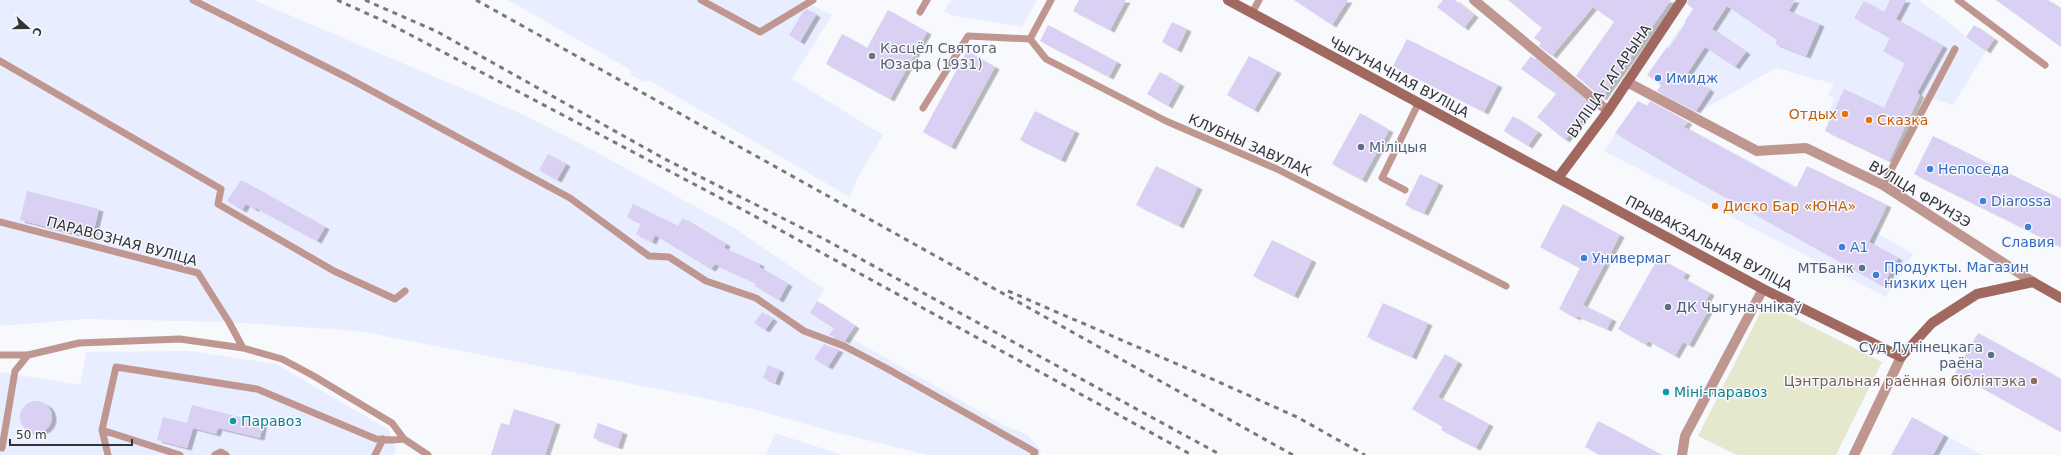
<svg xmlns="http://www.w3.org/2000/svg" width="2061" height="455" viewBox="0 0 2061 455" font-family="'DejaVu Sans',sans-serif">
<style>
.built{fill:#e8edff}
.green{fill:#e6e8ce}
.building{fill:#dad0f3;filter:url(#shadow)}
.lines{fill:none;stroke-linecap:round;stroke-linejoin:round}
.lane{stroke:#bf9790;stroke-width:7}
.street{stroke:#bf9790;stroke-width:10}
.secondary{stroke:#a0685e;stroke-width:10}
.rail{stroke:#78797d;stroke-width:3;stroke-dasharray:5 5;stroke-linecap:butt}
.worship-dot{fill:#6b7280;stroke:#f7f9fd;stroke-width:1.5}
.shop-dot{fill:#3f7fe0;stroke:#f7f9fd;stroke-width:1.5}
.food-dot{fill:#e8710a;stroke:#f7f9fd;stroke-width:1.5}
.service-dot{fill:#5c6f8a;stroke:#f7f9fd;stroke-width:1.5}
.education-dot{fill:#8d6e63;stroke:#f7f9fd;stroke-width:1.5}
.culture-dot{fill:#0f9aa8;stroke:#f7f9fd;stroke-width:1.5}
.labels{text-anchor:middle;stroke-width:3;stroke-linejoin:round;paint-order:stroke}
.worship-label{font-size:14px;fill:#5b616d;stroke:#f7f9fd;text-anchor:start}
.street-label{font-size:14px;fill:#333438;stroke:#f7f9fd}
.shop-label{font-size:14px;fill:#366cbe;stroke:#f7f9fd;text-anchor:start}
.food-label{font-size:14px;fill:#c56008;stroke:#f7f9fd;text-anchor:start}
.service-label{font-size:14px;fill:#4e5e75;stroke:#f7f9fd;text-anchor:start}
.education-label{font-size:14px;fill:#785e54;stroke:#f7f9fd;text-anchor:end}
.culture-label{font-size:14px;fill:#0d838f;stroke:#f7f9fd;text-anchor:start}
</style>
<defs>
<filter id="shadow"><feDropShadow dx="4.5" dy="2.5" stdDeviation="0" flood-color="#0004"/></filter>
</defs>
<rect width="100%" height="100%" fill="#f7f9fd"/>
<path class="built" d="M0 0H254L524 115 600 154 734 228 824 289 817 301 855 326 849 337 1005 426 1028 435 1041 451 1040 455H928L826 430 758 410 674 392 358 331 229 322 85 319 0 326Z
M508 0H803L832 15 792 79 883 135 856 181 850 197 650 81 644 82 631 75V70Z
M952 0H1037L1022 27 955 16 944 11Z
M1703 0H1919L1986 51 1953 105 1920 95 1889 161 1825 131 1834 98 1828 94 1834 84 1776 68 1693 115 1657 91 1661 85 1647 75 1699 2Z
M1638 101 1785 180 1913 254 1886 297 1604 151Z
M190 351 276 364 389 430 396 449 393 455H0V372L80 385 86 352Z
M775 433 842 455H766Z
M1944 435 1983 455H1933Z"/>
<path class="green" d="M1765 303 1882 362 1836 455H1737L1698 436Z"/>
<path class="building" d="M1079 0H1126L1110 30 1073 11Z
M1294 0H1348L1332 25Z
M1443 0H1455L1474 15 1464 28 1437 7Z
M1508 0H1671L1602 98 1576 76 1614 22 1593 7 1552 56 1539 46 1541 43 1534 38 1542 28Z
M1688 0H1795L1789 11 1820 24 1806 56 1775 44 1777 40 1727 6 1712 29 1746 52 1735 67 1705 47 1687 74 1710 90 1696 111 1657 91 1661 85 1647 75 1667 47 1669 48 1686 22 1685 21 1693 9 1687 4Z
M1890 0H1906L1896 19 1943 46 1917 93 1920 95 1889 161 1825 131 1844 89 1884 108 1905 63 1883 51 1890 38 1854 18 1864 1 1884 12Z
M1996 0H2048L2061 9V47Z
M807 9 816 15 800 42 789 35 803 12Z
M888 10 927 32 890 99 826 64 842 34 867 48Z
M1172 22 1187 29 1177 50 1162 42Z
M1048 25 1117 62 1109 77 1040 41Z
M1974 25 1994 39 1986 51 1966 37Z
M1407 39 1498 85 1484 112 1393 66Z
M967 51 995 67 951 147 923 132Z
M1249 56 1277 71 1254 110 1227 95Z
M1531 56 1592 106 1565 140 1537 117 1556 94 1521 69Z
M1160 72 1180 84 1168 106 1147 94Z
M1638 101 1647 106 1650 101 1688 122 1684 127 1796 188 1807 166 1887 205 1869 242 1898 258 1883 286 1689 177 1615 133Z
M1035 111 1075 131 1061 160 1020 140Z
M1360 113 1389 130 1362 180 1332 164Z
M1513 116 1538 132 1528 146 1504 131Z
M1933 136 2061 199V247L1914 174Z
M548 154 566 164 557 180 539 170Z
M1156 166 1198 187 1179 226 1136 205Z
M1420 174 1439 183 1424 213 1405 205Z
M241 180 325 227 317 241 256 208 254 209 246 204 242 210 227 201Z
M27 191 99 209 92 238 20 220Z
M633 204 678 226 683 218 726 244 724 248 760 264 759 267 788 284 779 300 755 286 756 283 715 264 711 269 655 235 652 242 636 234 641 223 627 217Z
M1563 204 1620 235 1583 305 1612 319 1607 329 1577 316 1576 318 1559 309 1580 268 1540 247Z
M1272 240 1312 260 1294 296 1253 276Z
M1658 258 1686 273 1683 278 1710 293 1703 306 1709 309 1689 345 1683 342 1675 356 1648 341 1646 345 1618 329Z
M817 301 855 326 845 341 829 335 834 328 810 313Z
M1383 303 1428 323 1412 357 1367 337Z
M762 312 773 319 765 330 754 323Z
M1978 333 2061 379V432L1955 373Z
M824 344 839 350 828 367 814 359Z
M1445 354 1458 362 1438 397 1489 424 1476 448 1441 430 1443 427 1412 409Z
M768 365 780 370 775 383 763 378Z
M20 417a16 16 0 1 1 32 0a16 16 0 1 1-32 0Z
M192 405 263 423 260 438 218 428 216 434 193 428 187 448 157 440 163 417 187 423Z
M514 409 556 422 545 455H491L501 423 509 425Z
M1912 417 1944 435 1933 455H1891Z
M1598 421 1662 455H1600L1585 447Z
M598 423 623 432 618 447 593 438Z"/>
<g class="lines">
<path class="lane" d="M193 0 348 78 570 198 649 256 669 257 706 281 756 298 804 331 844 346 886 368 1035 452 1034 455
M701 0 760 32 813 0
M1051 0 1030 39 1046 59 1166 121 1277 169 1506 286
M1958 0 2045 65
M920 12 927 0
M1252 13 1259 0
M0 61 221 189 218 204 334 271 395 299 405 291
M923 108 968 36 1030 39
M1883 185 1955 49
M1405 190 1382 178 1418 104
M0 222 198 273 229 322 243 348 282 359 312 375 392 423 404 439 428 455
M0 355H28L79 343 180 339 243 348
M102 430 180 455
M2 448 15 371 28 355
M108 455 102 430 116 367 257 389 376 439 393 440 404 439
M215 455 221 452 226 455
M375 455 383 439"/>
<path class="street" d="M1474 0 1608 111
M1627 82 1757 151 1806 148 1883 185 2033 282
M1682 455 1685 436 1763 289
M1854 455 1901 357"/>
<path class="secondary" d="M1228 0 1763 289 1901 357 1932 323 1977 294 2033 282 2061 298
M1558 178 1608 111 1682 0"/>
<path class="rail" d="M337 0 386 22 747 212 1192 455
M365 0 436 31 663 158 824 239 1221 455
M476 0 1293 455
M1008 291 1221 383 1297 417 1365 455"/>
</g>
<circle class="worship-dot" cx="872" cy="56" r="4"/>
<g class="shop-dot">
<circle cx="1658" cy="78" r="4"/>
<circle cx="1930" cy="169" r="4"/>
<circle cx="1983" cy="201" r="4"/>
<circle cx="2028" cy="227" r="4"/>
<circle cx="1842" cy="247" r="4"/>
<circle cx="1584" cy="258" r="4"/>
<circle cx="1876" cy="275" r="4"/>
</g>
<g class="food-dot">
<circle cx="1845" cy="114" r="4"/>
<circle cx="1869" cy="120" r="4"/>
<circle cx="1715" cy="206" r="4"/>
</g>
<g class="service-dot">
<circle cx="1361" cy="147" r="4"/>
<circle cx="1862" cy="268" r="4"/>
<circle cx="1668" cy="307" r="4"/>
<circle cx="1991" cy="355" r="4"/>
</g>
<circle class="education-dot" cx="2034" cy="381" r="4"/>
<g class="culture-dot">
<circle cx="1666" cy="392" r="4"/>
<circle cx="233" cy="421" r="4"/>
</g>
<g class="labels">
<g class="worship-label">
<text x="880" y="53">Касцёл Святога<tspan x="880" dy="16">Юзафа (1931)</tspan></text>
</g>
<g class="street-label">
<text transform="translate(1399 77) rotate(28)" y="5">ЧЫГУНАЧНАЯ ВУЛІЦА</text>
<text transform="translate(1609 81) rotate(-55)" y="5">ВУЛІЦА ГАГАРЫНА</text>
<text transform="translate(1250 145) rotate(24)" y="5">КЛУБНЫ ЗАВУЛАК</text>
<text transform="translate(1920 194) rotate(31)" y="5">ВУЛІЦА ФРУНЗЭ</text>
<text transform="translate(122 241) rotate(15)" y="5">ПАРАВОЗНАЯ ВУЛІЦА</text>
<text transform="translate(1709 243) rotate(28)" y="5">ПРЫВАКЗАЛЬНАЯ ВУЛІЦА</text>
</g>
<g class="shop-label">
<text x="1666" y="83">Имидж</text>
<text x="1938" y="174">Непоседа</text>
<text x="1991" y="206">Diarossa</text>
<text x="2028" y="247" text-anchor="middle">Славия</text>
<text x="1850" y="252">A1</text>
<text x="1592" y="263">Универмаг</text>
<text x="1884" y="272">Продукты. Магазин<tspan x="1884" dy="16">низких цен</tspan></text>
</g>
<g class="food-label">
<text x="1837" y="119" text-anchor="end">Отдых</text>
<text x="1877" y="125">Сказка</text>
<text x="1723" y="211">Диско Бар «ЮНА»</text>
</g>
<g class="service-label">
<text x="1369" y="152">Міліцыя</text>
<text x="1854" y="273" text-anchor="end">МТБанк</text>
<text x="1676" y="312">ДК Чыгуначнікаў</text>
<text x="1983" y="352" text-anchor="end">Суд Лунінецкага<tspan x="1983" dy="16">раёна</tspan></text>
</g>
<g class="education-label">
<text x="2026" y="386">Цэнтральная раённая бібліятэка</text>
</g>
<g class="culture-label">
<text x="1674" y="397">Міні-паравоз</text>
<text x="241" y="426">Паравоз</text>
</g>
</g>
<g transform="translate(28 28) rotate(111)" stroke="#f7f9fd" stroke-width="3" paint-order="stroke">
<path d="M0-3L7 15L0 10L-7 15Z" fill="#333438"/>
<text y="-6" font-size="11" font-weight="bold" text-anchor="middle" fill="#333438">С</text>
</g>
<path d="M10 439v6h122v-6" fill="none" stroke="#333438" stroke-width="2"/>
<text x="16" y="439" font-size="12" fill="#333438" stroke="#f7f9fd" stroke-width="3" paint-order="stroke">50 m</text>
</svg>
